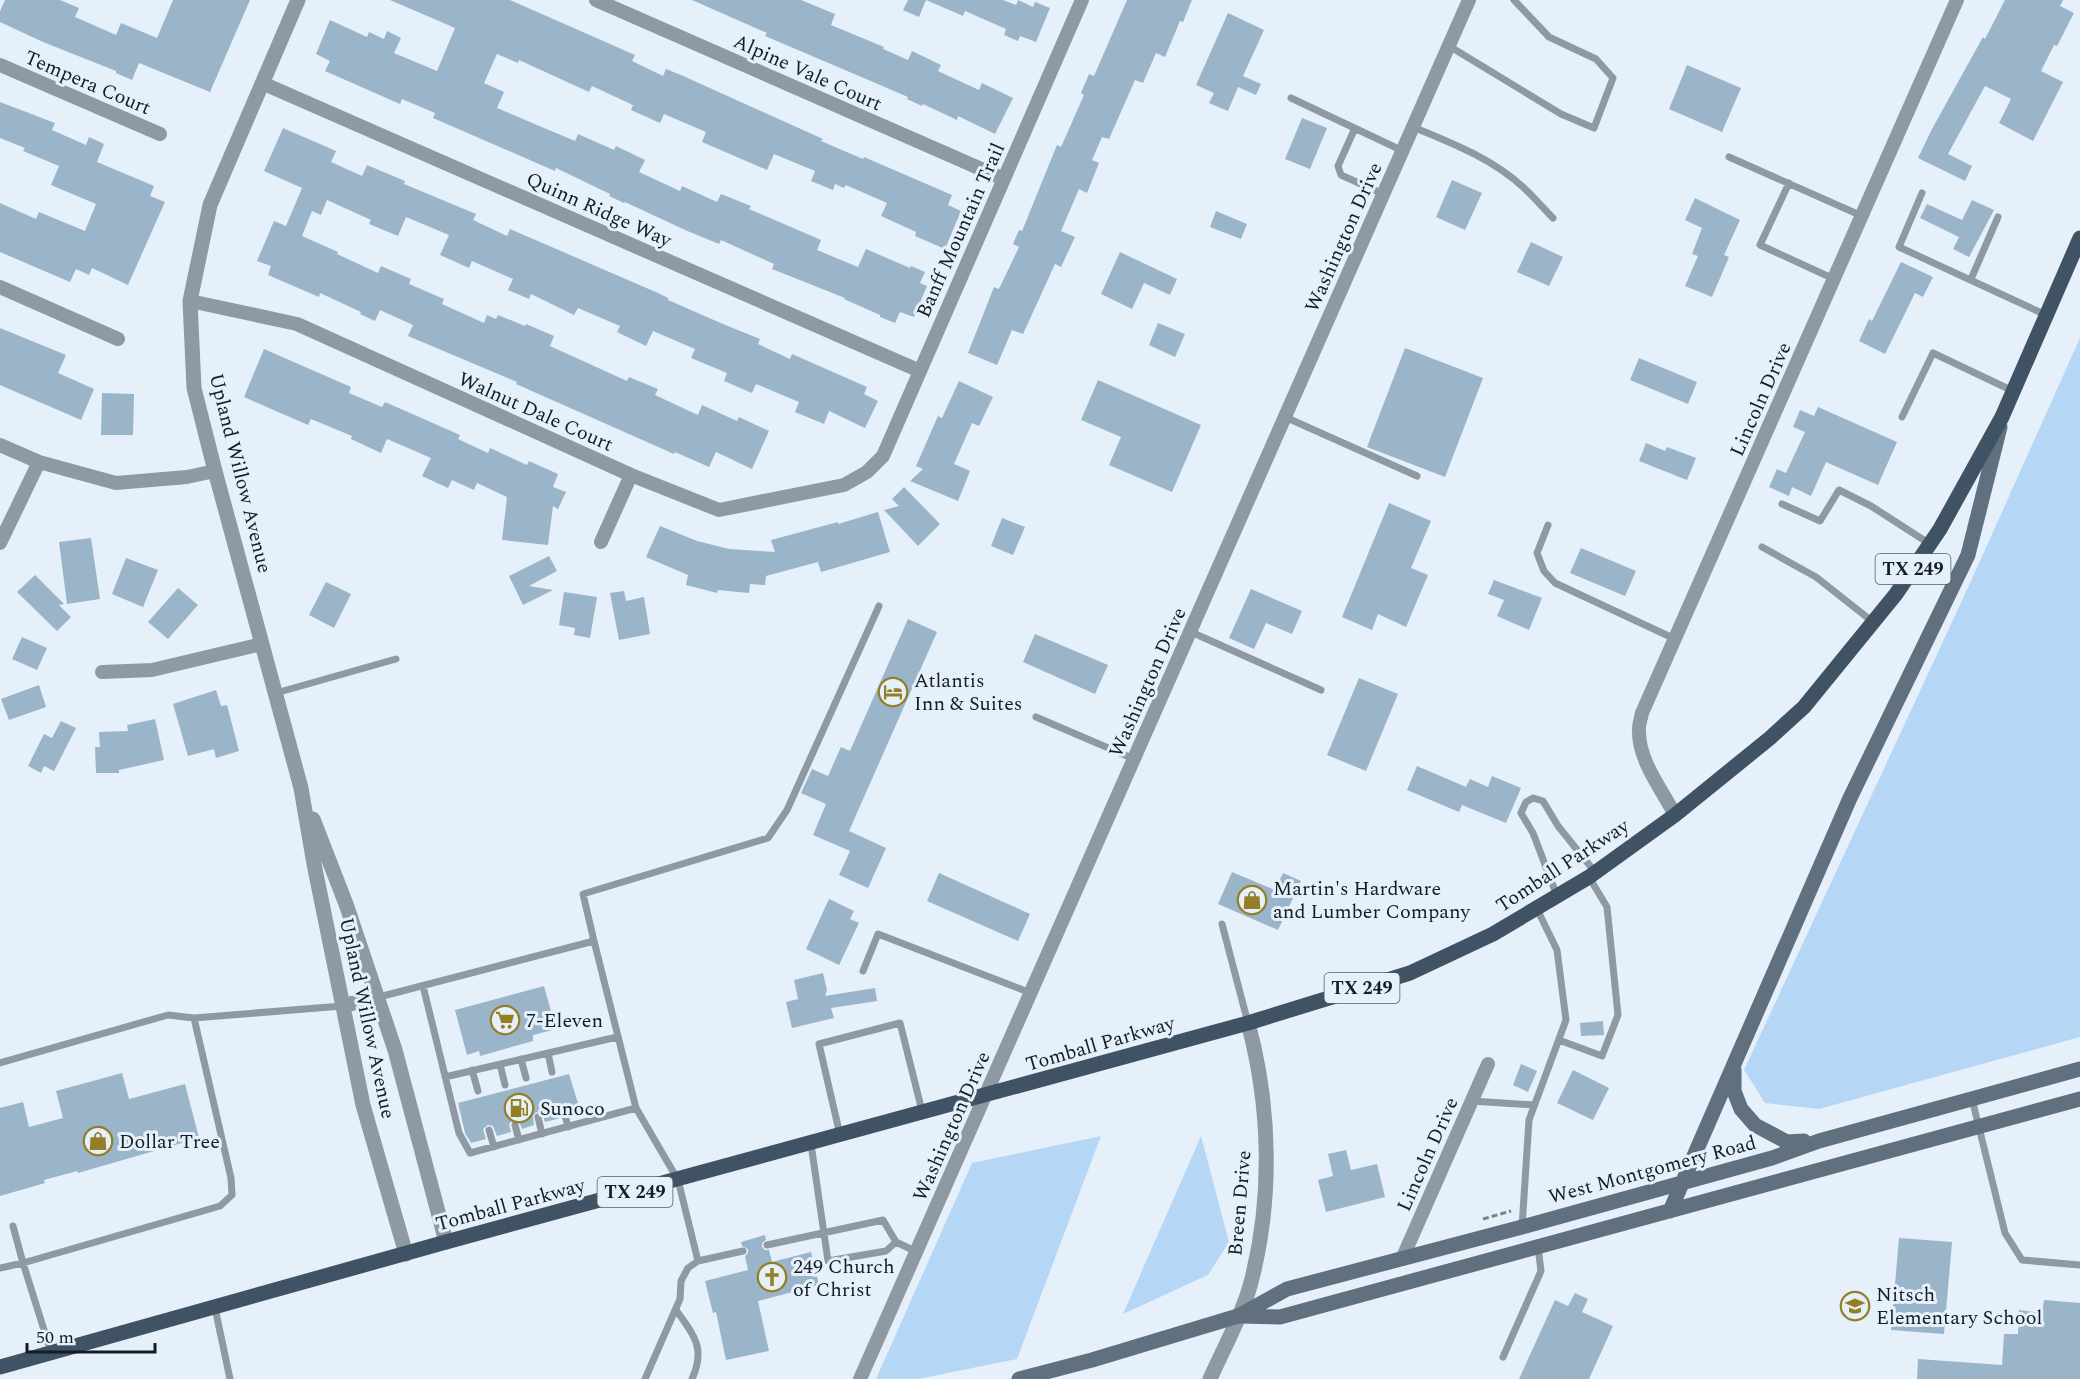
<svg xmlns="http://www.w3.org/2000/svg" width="2080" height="1379" viewBox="0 0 2080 1379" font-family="Spectral,serif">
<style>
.green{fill:#b5d7f5}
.building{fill:#9ab4ca}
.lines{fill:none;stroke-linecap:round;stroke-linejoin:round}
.path{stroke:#78828b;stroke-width:3;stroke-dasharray:6 3;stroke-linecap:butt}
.service{stroke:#8e99a3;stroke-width:7}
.minor{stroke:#8e99a3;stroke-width:14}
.tertiary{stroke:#8e99a3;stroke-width:15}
.secondary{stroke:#60707e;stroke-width:15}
.primary{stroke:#405364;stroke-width:15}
.labels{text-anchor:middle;stroke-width:6;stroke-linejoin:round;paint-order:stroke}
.shield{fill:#e6f0fa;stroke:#525c65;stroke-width:1.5}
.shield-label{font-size:18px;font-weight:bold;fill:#131d25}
.street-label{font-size:20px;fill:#131d25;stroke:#e6f0fa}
.poi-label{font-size:20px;fill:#131d25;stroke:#e6f0fa;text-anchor:start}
</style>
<rect width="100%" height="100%" fill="#e6f0fa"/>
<path class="green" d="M2080 338V1037L1819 1109 1765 1103 1744 1070 1971 581Z
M1101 1136 1017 1359 918 1379H876L972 1163Z
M1201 1136 1229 1242 1208 1275 1123 1314Z"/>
<path class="building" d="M5 0H60L79 8 75 17 116 35 121 23 157 38 173 0H250L210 92 139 63 132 80 116 73V71L43 42 0 22V11Z
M390 0H510L635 55 632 61 663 76 666 69 681 75 823 139 821 141 863 159 864 157 952 195 948 205 961 211 945 249 915 236 916 232 881 216 887 203 846 185 844 188 835 184 833 190 811 181 815 171 774 154 767 170 702 142 706 132 664 114 660 123 631 110 633 105 592 86 589 92 519 60 518 63 497 54 484 83 504 92 497 108 575 141 578 134 614 150 616 146 645 160 639 172 680 191 682 186 717 202 721 194 751 206 749 209 821 240 817 250 858 267 866 249 910 268 911 266 925 272 920 283 927 286 914 317 900 312 895 323 880 317V315L844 299 845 298 772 269 774 264 721 240 719 244 685 230 625 202 624 203 609 196 610 194 556 168 555 171 433 118 435 113 402 99 400 104 325 71 330 61 316 54 330 20 367 37 369 32 384 39 387 31 401 38 394 53 437 71 455 28Z
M692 0H801L835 14 831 25 884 47 883 49 908 60 912 51 941 65 938 71 979 90 982 83 1013 98 995 134 958 116 957 120 923 104 922 106 907 99 908 97 859 76 765 36 767 33Z
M908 0H1003L1016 5 1018 0 1033 7 1035 2 1050 8 1036 42 1020 36 1018 41 1004 35 1006 29 965 11 963 16 926 0 919 17 903 10Z
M1127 0H1192L1183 22 1180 21 1165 57 1156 53 1143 83 1135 80 1109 139 1102 137 1092 160 1099 163 1087 193 1079 189 1061 231 1075 237 1061 267 1055 264 1023 334 1012 330 997 365 968 353 994 287 999 289 1019 247 1013 244 1019 230 1022 231 1057 145 1061 147 1084 95 1081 93 1089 74 1094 76Z
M2005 0H2063L2060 6 2074 13 2057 46 2054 45 2041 71 2063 82 2033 141 1999 123 2011 99 1985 86 1948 154 1972 166 1965 181 1918 158 1932 129 1983 37 1985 39Z
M1228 13 1264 30 1243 76 1261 84 1256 95 1238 87 1228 111 1209 103 1214 93 1196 85Z
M1687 65 1741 88 1722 132 1669 109Z
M0 102 55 123 52 130 86 145 89 137 104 144 97 162 154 186 150 196 165 202 128 285 92 268 89 275 76 269 70 282 0 252V203L36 219 39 212 85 231 96 204 51 185 59 166 23 151 25 148 0 138Z
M1302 118 1327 128 1310 169 1285 159Z
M283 128 336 151 331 162 362 176 367 165 405 181 404 184 476 214 473 220 507 236 510 229 658 293 668 298V300L723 324 760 339 758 344 790 359 792 354 867 387 864 394 878 401 865 428 829 411 824 424 795 412 799 402 756 384 752 393 724 381 727 373 691 358 695 349 653 331 646 346 617 332 620 326 578 308 574 315 531 294 529 299 508 290 513 279 472 261 469 268 440 255 449 235 406 217 398 236 369 224 371 220 327 200 321 215 312 211 302 236 338 252 337 254 378 273 381 266 411 279 409 284 444 299 442 304 484 323 487 315 496 319 498 315 525 326 526 324 554 336 550 346 627 381 629 377 658 389 655 395 698 415 702 405 737 421 739 417 769 431 752 469 716 452 709 467 675 452 674 454 516 384 517 382 408 336 413 325 380 310 375 321 360 314 361 312 320 293 319 297 268 275 271 266 257 261 274 221 286 226 302 188 264 171Z
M1452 180 1482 193 1465 230 1436 217Z
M1695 198 1740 220 1724 255 1729 257 1712 297 1685 286 1698 256 1692 254 1702 228 1685 220Z
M1972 200 1994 210 1969 257 1953 249 1959 237 1920 218 1927 204 1962 220Z
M1216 211 1247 224 1241 239 1210 227Z
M1531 242 1563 257 1549 286 1517 272Z
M1120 252 1177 279 1170 295 1144 283 1132 309 1101 294Z
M1901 262 1933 277 1923 297 1915 293 1885 354 1859 341 1869 319 1872 321Z
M1158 323 1185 334 1175 357 1149 345Z
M0 328 66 355 58 373 94 389 81 420 0 385Z
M1405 348 1483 378 1445 477 1367 447Z
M264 349 351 387 349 393 382 407 385 402 460 435 458 439 488 453 490 448 527 465 529 461 558 474 553 487 566 492 558 509 553 506 548 545 502 540 507 497 477 483 474 490 452 480 448 488 422 476 431 458 387 439 381 453 351 439 352 436 311 419 308 425 244 397Z
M1639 358 1697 382 1688 404 1630 380Z
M1098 380 1201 425 1172 492 1109 465 1121 437 1081 420Z
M959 381 993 397 979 426 972 423 954 464 970 471 958 501 910 481 923 469 916 466 938 416 942 418Z
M102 393 134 394 133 435H101Z
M1818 407 1897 442 1878 485 1826 462 1811 496 1792 487 1789 496 1769 487 1777 469 1786 473 1805 432 1793 427 1800 410 1814 416Z
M1646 443 1665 451 1667 447 1696 458 1687 480 1639 461Z
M904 487 940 524 918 546 884 510 899 506 892 499Z
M1389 503 1431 521 1411 568 1428 575 1406 627 1378 614 1372 630 1342 617Z
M878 512 890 552 821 572 818 562 766 576 765 585 750 584 749 593 718 590 717 593 686 585 688 575 646 557 660 526 697 541 729 549 775 552 771 540 838 522V524Z
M1002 518 1025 527 1013 555 991 546Z
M91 538 100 599 67 604 59 542Z
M1581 548 1636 571 1625 596 1570 573Z
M549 556 557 571 529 586 553 590 523 605 509 576Z
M126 558 158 570 143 607 112 594Z
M35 575 64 604 59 605 71 617 57 631 17 592Z
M1494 580 1542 598 1529 630 1497 616 1504 600 1488 594Z
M326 582 351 594 334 628 309 615Z
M178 588 198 605 168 639 148 622Z
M1251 589 1302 611 1292 634 1266 623 1254 649 1229 638Z
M624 591 626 601 644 597 650 634 619 640 610 593Z
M564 592 597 597 590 638 574 635 575 628 559 625Z
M908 619 937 632 849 831 886 848 868 888 839 875 850 851 813 835 826 804 801 793 812 769 828 776 841 747 850 751Z
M1035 634 1108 665 1095 694 1023 662Z
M22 637 47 648 37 670 12 659Z
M1359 678 1398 694 1366 771 1327 755Z
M39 685 46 707 9 720 1 699Z
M216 690 221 706 227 705 239 751 216 758 214 749 188 756 173 704Z
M155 719 164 760 119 770V773H96L95 747H100L99 732 128 731 127 725Z
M61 721 76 728 54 771 44 766 41 773 28 766 44 734 52 738Z
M1417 766 1466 787 1470 779 1488 787 1492 776 1521 788 1506 823 1462 805 1459 812 1407 790Z
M1232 872 1275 890 1283 873 1301 881 1278 930 1218 904Z
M939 873 1030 914 1018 941 927 901Z
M829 899 854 911 850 919 859 923 839 965 806 949Z
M823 973 827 990 825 996 875 988 877 1001 831 1008 834 1018 792 1028 786 1002 798 999 794 980Z
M544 986 556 1029 533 1035V1041L480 1056 479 1051 467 1055 455 1010Z
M1603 1021 1604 1035 1581 1036 1580 1023Z
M1521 1064 1537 1071 1528 1092 1513 1085Z
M1573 1070 1609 1088 1593 1120 1557 1103Z
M122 1073 129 1099 185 1084 199 1138 78 1173 77 1171 44 1180 45 1183 0 1196V1108L23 1102 29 1127 63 1118 56 1091Z
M569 1074 581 1113 571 1115 568 1108 562 1106 559 1110 560 1118 545 1122 542 1114 536 1112 533 1116 534 1125 522 1129 519 1121 513 1120 509 1124 511 1132 497 1136 493 1126 488 1125 483 1129 486 1139 471 1143 465 1133 458 1103Z
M1346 1150 1351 1170 1377 1164 1385 1197 1326 1212 1318 1180 1333 1176 1328 1154Z
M765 1235 766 1240 762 1243V1247L765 1250H769L772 1262 811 1252 819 1285 758 1301 769 1351 726 1360 716 1312 713 1313 705 1281 748 1270 745 1256 748 1253V1249L742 1246 741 1242Z
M1899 1238 1952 1242 1944 1334 1891 1330Z
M1575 1293 1588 1299 1582 1312 1613 1326 1589 1379H1519L1555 1300 1568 1306Z
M2044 1300 2080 1303V1379H1917L1918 1359 2002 1365 2004 1334H2018L2019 1310 2042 1313Z"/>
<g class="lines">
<path class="path" d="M1483 1219 1511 1211"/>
<path class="service" d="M1449 46 1561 114 1594 128 1613 78 1596 59 1549 37 1514 0
M1291 98 1403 151
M1413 127C1452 143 1493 159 1524 188 1534 197 1543 208 1553 218
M1355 128 1338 166 1341 175 1383 194
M1729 157 1862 216
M1789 183 1760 245 1834 279
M1922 193 1899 247 2046 315
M1971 279 1998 217
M1285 417 1417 476
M1902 417 1933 353 2013 391
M1782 504 1820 521 1839 490 1871 506 1930 544
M1548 525 1537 553 1544 571 1555 583 1675 639
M1762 547 1816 577 1873 622
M1191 632 1321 690
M276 693 396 659
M1036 717 1134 759
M1557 896 1533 833 1521 813 1526 802 1533 798 1543 801 1558 826 1595 872
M1222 924 1248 1023
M594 941 583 894 768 838 787 810 879 606
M863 971 878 934 1031 993
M423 986 459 1133 470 1153 636 1108
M379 997 594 941 636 1108 678 1180 698 1261
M1559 1040 1602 1056 1618 1015 1607 907 1589 877
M548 1053 552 1072
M521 1059 526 1078
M0 1063 168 1015 194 1018 342 1006
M500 1064 505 1085
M472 1070 478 1091
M445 1077 617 1037
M1972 1099 2005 1233 2022 1260 2080 1265
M1471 1101 1534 1105
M564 1111 568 1127
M538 1117 542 1134
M515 1125 519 1140
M489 1130 494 1147
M840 1135 819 1044 900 1023 922 1111
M811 1144 828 1261 886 1251 896 1242 917 1252
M13 1226 23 1263 220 1206 232 1195 231 1178 194 1018
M1522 1227 1529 1120 1566 1020 1557 950 1537 909
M767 1245 883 1220 896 1242
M0 1268 23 1263 51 1352
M215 1308 230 1379
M676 1310C694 1335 706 1348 692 1379
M1503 1357 1541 1271 1538 1247
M645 1379 680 1299 681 1281 688 1268 698 1261 743 1251"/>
<path class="minor" d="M596 0 1004 179
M0 65 160 134
M262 83 920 371
M0 287 118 339
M190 301 297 324 631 475 719 510 844 485 867 472 883 456 1082 0
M0 445 39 462 116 483 187 477 215 471
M601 542 631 475
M0 543 39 462
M102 672 152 670 262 644
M1675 815C1662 790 1639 761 1639 732 1638 726 1641 719 1642 713L1957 0
M1402 1259 1488 1064
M860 1379 1469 0"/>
<path class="tertiary" d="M298 0 210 205 190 301 194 388 215 471 301 788 314 864 363 1105 406 1254
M313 819 346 904 395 1050 446 1242
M342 1006 378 997
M1210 1379C1223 1349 1241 1318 1250 1286 1273 1201 1271 1108 1248 1023"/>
<path class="secondary" d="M1734 1069V1091L1741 1109 1755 1125 1787 1142 1804 1141
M1670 1211 1850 798 1968 555 2000 427
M1241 1316 1280 1317 2080 1099
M1019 1379 1092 1360 1238 1316 1287 1289 1522 1227 1772 1158 1819 1141 2080 1069"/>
<path class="primary" d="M0 1367 446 1242 1248 1023 1410 973 1493 934 1589 877 1675 815 1770 738 1804 707 1896 594 1940 529 2002 417 2080 238"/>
</g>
<defs>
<g id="hotel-ring" transform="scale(1.5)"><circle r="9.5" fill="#e6f0fa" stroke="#947f26" stroke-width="1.5"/><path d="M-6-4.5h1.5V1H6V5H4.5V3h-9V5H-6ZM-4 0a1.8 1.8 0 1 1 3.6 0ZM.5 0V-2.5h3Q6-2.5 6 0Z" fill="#947f26"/></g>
<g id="shop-ring" transform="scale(1.5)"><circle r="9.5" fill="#e6f0fa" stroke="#947f26" stroke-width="1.5"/><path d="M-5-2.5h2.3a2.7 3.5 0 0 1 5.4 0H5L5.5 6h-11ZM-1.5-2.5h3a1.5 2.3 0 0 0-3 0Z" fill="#947f26"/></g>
<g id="supermarket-ring" transform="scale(1.5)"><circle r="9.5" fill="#e6f0fa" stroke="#947f26" stroke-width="1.5"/><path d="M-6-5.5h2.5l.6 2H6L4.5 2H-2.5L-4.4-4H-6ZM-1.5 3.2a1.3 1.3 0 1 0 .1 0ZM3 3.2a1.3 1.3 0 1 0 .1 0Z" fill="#947f26"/></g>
<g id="fuel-ring" transform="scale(1.5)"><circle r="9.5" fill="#e6f0fa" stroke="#947f26" stroke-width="1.5"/><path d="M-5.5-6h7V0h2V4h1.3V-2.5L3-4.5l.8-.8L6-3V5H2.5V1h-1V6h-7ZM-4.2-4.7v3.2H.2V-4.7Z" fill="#947f26"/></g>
<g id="church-ring" transform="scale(1.5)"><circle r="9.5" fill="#e6f0fa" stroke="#947f26" stroke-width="1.5"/><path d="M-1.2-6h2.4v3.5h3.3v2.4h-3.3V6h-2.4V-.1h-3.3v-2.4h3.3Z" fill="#947f26"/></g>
<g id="school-ring" transform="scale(1.5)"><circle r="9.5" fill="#e6f0fa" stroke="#947f26" stroke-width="1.5"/><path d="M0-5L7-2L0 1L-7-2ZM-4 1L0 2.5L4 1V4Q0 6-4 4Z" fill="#947f26"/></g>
</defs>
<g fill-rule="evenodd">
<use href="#hotel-ring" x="893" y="692"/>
<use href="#shop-ring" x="1252" y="900"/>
<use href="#supermarket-ring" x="505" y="1020"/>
<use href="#fuel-ring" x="519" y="1108"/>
<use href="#shop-ring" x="98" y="1141"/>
<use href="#church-ring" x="772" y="1277"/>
<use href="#school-ring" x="1855" y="1306"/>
</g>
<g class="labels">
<g class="shield">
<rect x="1875.5" y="554" width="75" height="30" rx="4.5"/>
<rect x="1324.5" y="973" width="75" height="30" rx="4.5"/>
<rect x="597.5" y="1177" width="75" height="30" rx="4.5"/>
</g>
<g class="shield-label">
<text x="1913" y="575">TX 249</text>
<text x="1362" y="994">TX 249</text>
<text x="635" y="1198">TX 249</text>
</g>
<g class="street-label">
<text transform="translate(808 72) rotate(24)" y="7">Alpine Vale Court</text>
<text transform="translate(88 82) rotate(23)" y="7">Tempera Court</text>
<text transform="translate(599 209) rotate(24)" y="7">Quinn Ridge Way</text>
<text transform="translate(960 230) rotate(-66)" y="7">Banff Mountain Trail</text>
<text transform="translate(1343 237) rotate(-66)" y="7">Washington Drive</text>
<text transform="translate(1760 399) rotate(-66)" y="7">Lincoln Drive</text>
<text transform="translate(536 411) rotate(24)" y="7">Walnut Dale Court</text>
<text transform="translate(241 473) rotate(76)" y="7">Upland Willow Avenue</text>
<text transform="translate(1147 682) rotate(-66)" y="7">Washington Drive</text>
<text transform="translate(1562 865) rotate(-33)" y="7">Tomball Parkway</text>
<text transform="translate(368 1018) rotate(78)" y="7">Upland Willow Avenue</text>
<text transform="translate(1100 1043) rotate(-16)" y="7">Tomball Parkway</text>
<text transform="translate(951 1126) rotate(-66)" y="7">Washington Drive</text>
<text transform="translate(1427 1154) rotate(-66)" y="7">Lincoln Drive</text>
<text transform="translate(1652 1169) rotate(-15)" y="7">West Montgomery Road</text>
<text transform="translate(1239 1203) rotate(-85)" y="7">Breen Drive</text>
<text transform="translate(510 1204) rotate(-15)" y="7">Tomball Parkway</text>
</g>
<g class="poi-label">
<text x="914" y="687">Atlantis<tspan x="914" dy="23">Inn &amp; Suites</tspan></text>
<text x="1273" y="895">Martin's Hardware<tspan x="1273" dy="23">and Lumber Company</tspan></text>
<text x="526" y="1027">7-Eleven</text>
<text x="540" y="1115">Sunoco</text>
<text x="119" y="1148">Dollar Tree</text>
<text x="793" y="1273">249 Church<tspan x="793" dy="23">of Christ</tspan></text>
<text x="1876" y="1301">Nitsch<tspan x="1876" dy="23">Elementary School</tspan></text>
</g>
</g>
<path d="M27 1343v9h128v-9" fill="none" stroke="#131d25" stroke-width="3"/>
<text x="36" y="1343" font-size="18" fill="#131d25" stroke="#e6f0fa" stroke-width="4.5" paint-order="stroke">50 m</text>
</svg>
